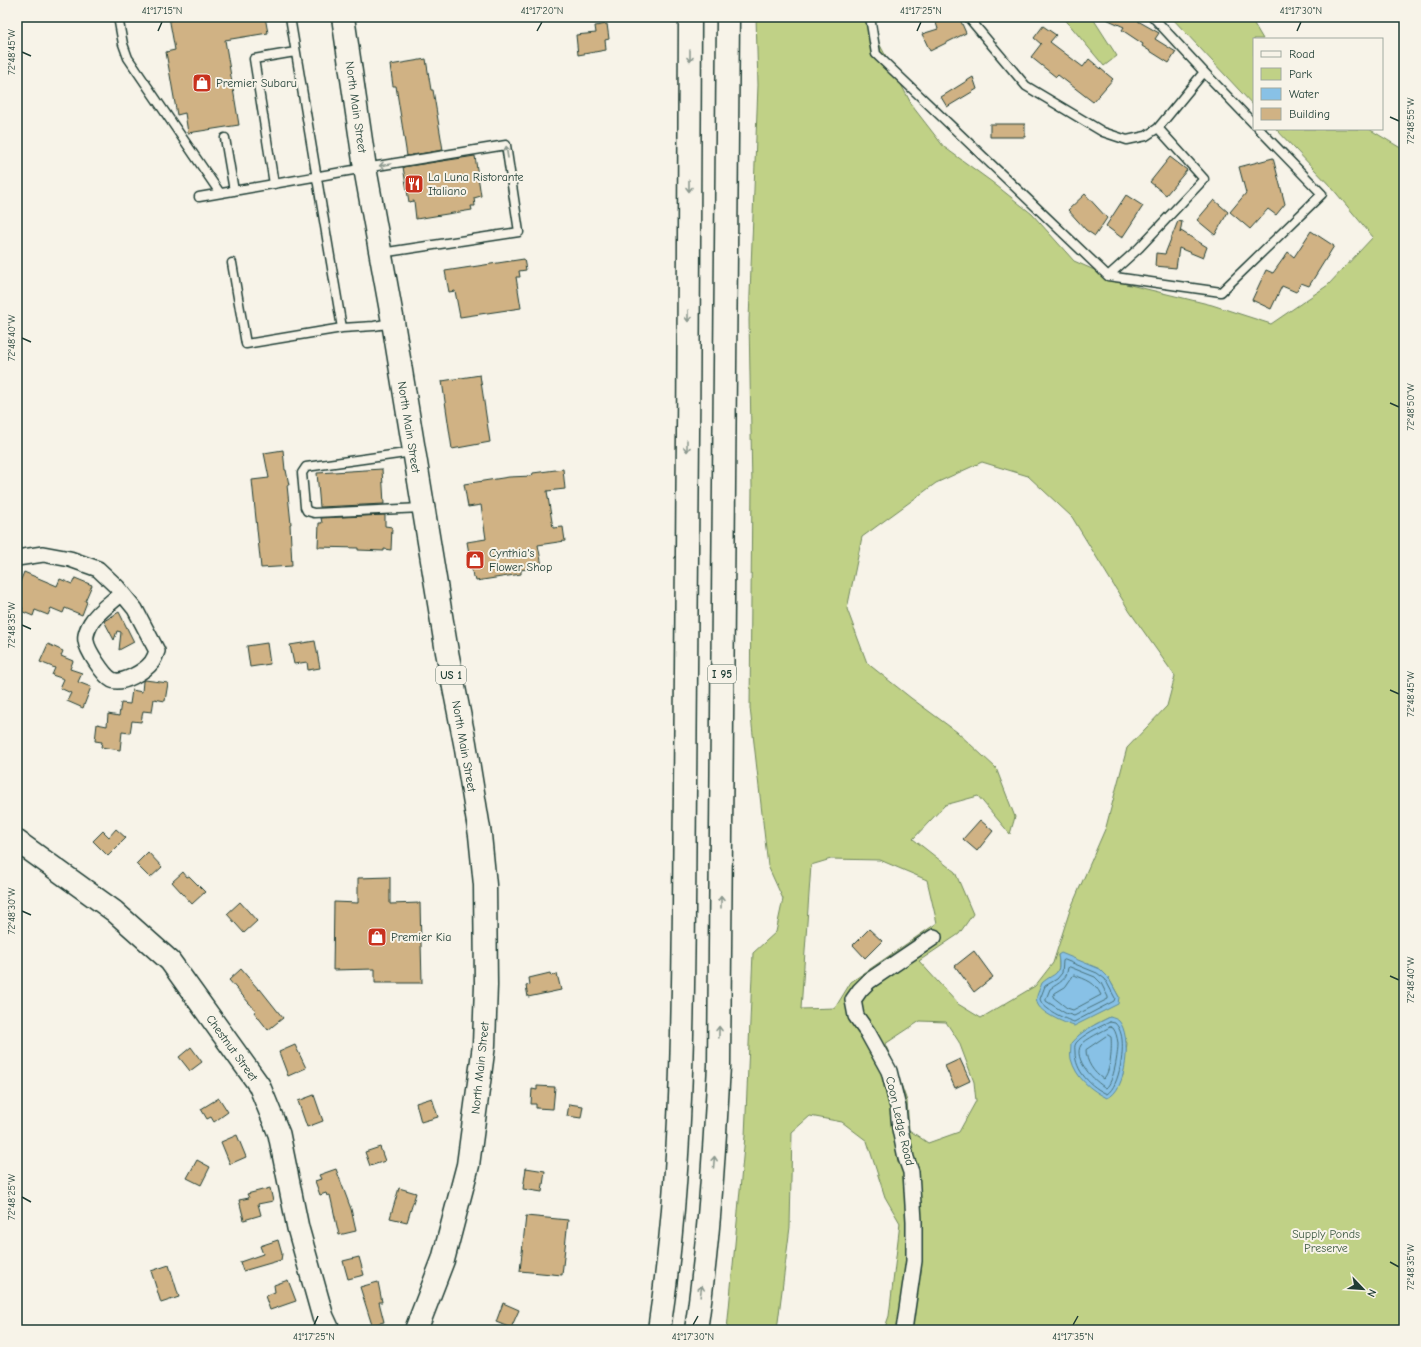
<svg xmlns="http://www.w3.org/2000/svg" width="1421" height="1347" viewBox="0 0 1421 1347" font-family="'Comic Neue',sans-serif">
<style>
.green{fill:#c0d186;stroke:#70875d;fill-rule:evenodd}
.water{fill:#88c1e6;stroke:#5e8c9f}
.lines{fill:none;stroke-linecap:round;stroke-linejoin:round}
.shore{stroke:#49727b;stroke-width:1}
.building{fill:#d0b284;stroke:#1f3d34}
.lane-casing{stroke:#1f3d34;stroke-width:11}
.street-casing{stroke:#1f3d34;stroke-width:18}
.secondary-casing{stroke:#1f3d34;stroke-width:24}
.primary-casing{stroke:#1f3d34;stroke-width:25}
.highway-casing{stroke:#1f3d34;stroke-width:25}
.lane{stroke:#f7f3e8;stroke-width:8}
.street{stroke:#f7f3e8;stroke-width:15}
.secondary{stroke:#f7f3e8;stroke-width:21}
.primary{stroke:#f7f3e8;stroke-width:22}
.highway{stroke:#f7f3e8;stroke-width:22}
.oneway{stroke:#8b988e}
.ticks{fill:none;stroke:#1f3d34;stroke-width:1.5}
.labels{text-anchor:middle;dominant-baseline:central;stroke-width:4;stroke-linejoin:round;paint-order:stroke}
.shield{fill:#f7f3e8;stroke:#60746a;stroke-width:1}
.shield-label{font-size:11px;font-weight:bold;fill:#1f3d34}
.poi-label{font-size:12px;fill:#1f3d34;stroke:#f7f3e8;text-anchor:start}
.street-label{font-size:12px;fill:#1f3d34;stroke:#f7f3e8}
.park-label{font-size:12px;fill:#3f5b44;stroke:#f7f3e8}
.neatline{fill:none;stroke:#1f3d34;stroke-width:1.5}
.ticks-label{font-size:10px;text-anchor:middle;fill:#1f3d34}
</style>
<rect width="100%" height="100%" fill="#f7f3e8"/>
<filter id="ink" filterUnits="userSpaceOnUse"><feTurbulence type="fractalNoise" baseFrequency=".025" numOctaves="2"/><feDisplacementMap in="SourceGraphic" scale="8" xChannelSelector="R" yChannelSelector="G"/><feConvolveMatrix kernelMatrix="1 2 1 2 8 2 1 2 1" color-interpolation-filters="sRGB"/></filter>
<g filter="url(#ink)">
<path class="green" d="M 756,17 L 865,17 L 913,107 L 944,147 L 992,182 L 1032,214 L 1074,261 L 1126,284 L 1212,305 L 1271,324 L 1328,285 L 1373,237 L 1332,188 L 1276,129 L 1369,129 L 1404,150 L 1404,1330 L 884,1330 L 889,1316 L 900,1223 L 885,1197 L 867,1141 L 842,1122 L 810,1116 L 792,1132 L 790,1227 L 777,1330 L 727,1330 L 745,1136 L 753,953 L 776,932 L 783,899 L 768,866 L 750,708 L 752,487 L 749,320 L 758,85 ZM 982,462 L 1028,476 L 1072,517 L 1130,612 L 1175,676 L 1167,706 L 1127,748 L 1106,827 L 1070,910 L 1053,963 L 1035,986 L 981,1018 L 958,1004 L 919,961 L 959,934 L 973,914 L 955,872 L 913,839 L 945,805 L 978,796 L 1010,834 L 1015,817 L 996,768 L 957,732 L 911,698 L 867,663 L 847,609 L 862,537 L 936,483 ZM 831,859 L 880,860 L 927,880 L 937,923 L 851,982 L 835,1008 L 801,1009 L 811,865 ZM 1058,955 L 1099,969 L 1108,977 L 1119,997 L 1045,981 C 1057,974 1061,972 1058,955 ZM 1110,1017 L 1127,1043 L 1123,1075 L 1117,1089 L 1076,1037 L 1096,1024 ZM 920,1021 L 946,1022 L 959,1042 L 974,1082 L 976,1101 L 959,1132 L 928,1143 L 909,1130 L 907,1101 L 893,1062 L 885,1044 Z
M 1063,17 L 1092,17 L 1117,56 L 1104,66 Z
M 1171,17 L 1250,17 L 1263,39 L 1254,39 L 1254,106 Z"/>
<path class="water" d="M 1061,953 L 1100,969 L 1108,977 L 1119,997 L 1118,1004 L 1074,1026 C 1065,1023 1039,1013 1037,1002 C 1035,997 1040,989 1042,983 C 1054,972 1062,977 1058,955 Z
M 1110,1017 C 1113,1018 1117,1019 1119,1021 C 1132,1035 1127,1092 1107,1098 C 1091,1090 1076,1078 1071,1059 C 1070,1054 1071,1048 1071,1043 C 1081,1031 1096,1024 1110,1017 Z"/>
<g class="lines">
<path class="shore" d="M 1065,960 L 1097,973 L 1105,979 L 1115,998 L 1114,1001 L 1074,1022 C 1065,1019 1042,1009 1040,999 L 1045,986 L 1057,979 L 1062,973 L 1063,961 Z
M 1070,967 L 1095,977 L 1101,983 L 1108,997 L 1108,999 L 1074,1016 L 1065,1013 L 1046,1001 L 1046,999 L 1050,989 C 1060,982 1066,981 1068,968 Z
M 1074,975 C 1087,980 1095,982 1101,995 L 1099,996 L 1073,1010 L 1067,1008 L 1053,997 L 1055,993 L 1065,987 Z
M 1110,1022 L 1115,1023 C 1118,1026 1120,1030 1121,1034 C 1125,1047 1120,1086 1107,1094 C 1091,1087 1075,1071 1075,1052 C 1075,1049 1074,1046 1076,1043 C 1082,1035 1101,1026 1110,1022 Z
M 1110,1027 L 1113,1028 C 1116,1032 1117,1037 1118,1043 C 1118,1053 1114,1082 1106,1088 C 1095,1082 1072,1059 1081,1045 C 1086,1039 1103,1031 1110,1027 Z
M 1108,1035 L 1111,1037 C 1112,1046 1111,1073 1103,1079 C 1094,1073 1086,1062 1086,1050 Z"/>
</g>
<path class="building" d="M 169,17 L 265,17 L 268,33 L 225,40 L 239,125 L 188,133 L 185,113 L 177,115 L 166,52 L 175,50 Z
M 934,17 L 959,17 L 966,33 L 930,51 L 922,34 L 938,29 Z
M 1102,17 L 1141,17 L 1138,21 L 1159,33 L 1155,39 L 1176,52 L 1169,63 L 1142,46 L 1143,44 L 1122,30 L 1124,27 Z
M 607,24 L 609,39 L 605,40 L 606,50 L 578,55 L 576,35 L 596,33 L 595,26 Z
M 1043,26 L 1056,35 L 1050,42 L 1083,67 L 1089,59 L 1113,79 L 1093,102 L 1058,75 L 1056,77 L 1031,57 L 1041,44 L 1034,38 Z
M 426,59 L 431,90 L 433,90 L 443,150 L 407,156 L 396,86 L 393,86 L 390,65 Z
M 973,77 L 977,89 L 947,107 L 941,97 Z
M 990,124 L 1025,124 L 1025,137 L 990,137 Z
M 475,156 L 481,196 L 474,198 L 475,206 L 471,206 L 472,210 L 416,219 L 414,201 L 409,202 L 403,167 Z
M 1170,157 L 1187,170 L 1166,195 L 1150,182 Z
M 1273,158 L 1285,204 L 1276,215 L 1268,209 L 1250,229 L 1230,212 L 1246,193 L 1239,167 Z
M 1085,194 L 1107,218 L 1095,236 L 1086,230 L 1068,210 Z
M 1126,195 L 1143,206 L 1122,238 L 1106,226 Z
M 1214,200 L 1228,212 L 1215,235 L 1197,220 Z
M 1178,221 L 1182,222 L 1180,233 L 1181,231 L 1207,247 L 1203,258 L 1179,248 L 1176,268 L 1155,266 L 1156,253 L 1165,254 Z
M 1311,231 L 1334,246 L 1309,286 L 1301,283 L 1296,292 L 1282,286 L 1271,309 L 1252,300 L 1266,270 L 1273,273 L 1288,252 L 1294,257 Z
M 524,259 L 526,270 L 519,271 L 520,277 L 516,277 L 521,308 L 460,317 L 455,291 L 449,292 L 445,271 Z
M 480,375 L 490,442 L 452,449 L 442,381 Z
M 283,450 L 285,470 L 286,470 L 289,485 L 287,485 L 291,524 L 290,524 L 292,566 L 261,568 L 252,480 L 269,478 L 264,453 Z
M 382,469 L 384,504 L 320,507 L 317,473 Z
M 563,469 L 565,489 L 547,491 L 553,528 L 563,527 L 565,541 L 538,545 L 542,566 L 521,570 L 521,574 L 476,581 L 475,577 L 473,577 L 467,542 L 486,539 L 481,505 L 468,507 L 464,484 L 509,477 L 532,476 L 533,473 Z
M 385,515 L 385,526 L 392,527 L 391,550 L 384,549 L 384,551 L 358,550 L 358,548 L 318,547 L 319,523 L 322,523 L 321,518 Z
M 24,572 L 57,586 L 60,579 L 72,584 L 75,578 L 92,585 L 85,601 L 87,602 L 82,615 L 65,608 L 63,613 L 51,608 L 48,615 L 35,610 L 33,616 L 21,611 L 23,608 L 17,605 L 17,589 Z
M 119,612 L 134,642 L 119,650 L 121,632 L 117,631 L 114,640 L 104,621 Z
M 315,641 L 320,668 L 308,670 L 307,662 L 294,664 L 290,645 Z
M 267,643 L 270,664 L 250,667 L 247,646 Z
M 48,644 L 63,651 L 61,656 L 73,661 L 70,669 L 82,673 L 78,682 L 91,687 L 83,708 L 67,701 L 71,693 L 60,688 L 64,679 L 52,675 L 55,668 L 40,662 Z
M 145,680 L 168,683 L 165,701 L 154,699 L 152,712 L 143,711 L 141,722 L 132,721 L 130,733 L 122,732 L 120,750 L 101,747 L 102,742 L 95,741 L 97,724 L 107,726 L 108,714 L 119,716 L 121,703 L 130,704 L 132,690 L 142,692 L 143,681 Z
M 980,820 L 993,831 L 977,851 L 963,839 Z
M 116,829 L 126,838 L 108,856 L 93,841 L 103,831 L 109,837 Z
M 148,852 L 162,867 L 150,878 L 136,864 Z
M 183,872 L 187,877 L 189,876 L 205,892 L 192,904 L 172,882 Z
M 390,877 L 390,904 L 420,903 L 422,983 L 375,983 L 375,969 L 333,970 L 334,902 L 358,903 L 358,878 Z
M 240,902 L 257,921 L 244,933 L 227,914 Z
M 869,929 L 882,941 L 865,958 L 853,945 Z
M 974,951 L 993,977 L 974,992 L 955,966 Z
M 241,969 L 259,990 L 260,989 L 283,1018 L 268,1030 L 254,1012 L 256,1011 L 229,980 Z
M 550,973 L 551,976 L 557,974 L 561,990 L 528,997 L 526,986 L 530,985 L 529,978 Z
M 295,1045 L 306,1068 L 288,1076 L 279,1052 Z
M 191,1047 L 202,1062 L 190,1071 L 179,1057 Z
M 960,1059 L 970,1081 L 955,1088 L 945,1066 Z
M 537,1086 L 555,1087 L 553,1109 L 536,1108 L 536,1104 L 531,1104 L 532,1089 L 537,1090 Z
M 314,1095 L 323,1121 L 307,1127 L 298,1101 Z
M 219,1098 L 228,1112 L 214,1122 L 211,1117 L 207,1119 L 201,1109 Z
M 432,1098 L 438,1117 L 421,1122 L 416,1103 Z
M 569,1104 L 583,1106 L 581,1118 L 567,1116 Z
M 237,1135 L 246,1157 L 230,1164 L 221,1142 Z
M 380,1147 L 385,1161 L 370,1166 L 365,1152 Z
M 197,1160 L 210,1167 L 201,1185 L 187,1178 Z
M 526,1168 L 545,1171 L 542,1192 L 523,1189 Z
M 336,1169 L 351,1209 L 356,1231 L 339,1235 L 330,1195 L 327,1196 L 326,1193 L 320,1195 L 315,1181 L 321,1179 L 319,1175 Z
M 270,1188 L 273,1201 L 258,1204 L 261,1215 L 244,1220 L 239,1200 L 249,1198 L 247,1194 Z
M 399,1188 L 416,1193 L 407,1222 L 390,1218 Z
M 526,1216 L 568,1220 L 562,1275 L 520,1271 Z
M 278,1240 L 282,1254 L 281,1260 L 243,1271 L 240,1262 L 263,1254 L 260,1246 Z
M 359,1257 L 364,1275 L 348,1279 L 343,1261 Z
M 169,1265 L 179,1297 L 161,1303 L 151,1271 Z
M 288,1280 L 296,1301 L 270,1310 L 265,1296 L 275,1292 L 274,1285 Z
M 378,1282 L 382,1302 L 379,1302 L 384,1322 L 372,1325 L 360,1287 Z
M 503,1303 L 519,1310 L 511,1328 L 496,1322 Z"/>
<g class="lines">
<g class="lane-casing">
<path id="lane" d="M 118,17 L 123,44 L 128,58 L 220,193
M 290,17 L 342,328
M 870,17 L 876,54 L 1108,276 L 1221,292 L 1322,194 L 1259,129
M 968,17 L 1026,86 L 1103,132 L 1127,140 L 1146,136 L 1158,128 L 1204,72
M 1153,17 L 1204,72 L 1254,124
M 225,138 L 234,191
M 274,184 L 254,59 L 295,52
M 199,197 L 365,168 L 506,145 L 519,232 L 381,253
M 232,263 L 246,344 L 342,328 L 374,326 L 392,323
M 1108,276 L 1139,248 L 1204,179 L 1158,128
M 413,452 L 306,467 L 302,473 L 305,507 L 307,511 L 314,513 L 422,508"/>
</g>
<g class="street-casing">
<path id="street" d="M 17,558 L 43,554 L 70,559 L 98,569 L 117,587 L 135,609 L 157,651 C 156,654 154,659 152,662 C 145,671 122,685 112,680 C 104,676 87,650 86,641 C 85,636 88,628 91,623 C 98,611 112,602 122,593
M 904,1330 L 914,1261 L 914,1221 L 911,1172 L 906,1158 L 900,1129 L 898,1107 L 889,1071 L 868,1033 L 856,1016 L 853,1000 L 860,990 L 869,981 L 934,937"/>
</g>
<g class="secondary-casing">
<path id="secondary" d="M 17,841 L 114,911 L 170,961 L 259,1085 L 279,1134 L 298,1228 L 323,1317 L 329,1330"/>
</g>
<g class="primary-casing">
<path id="primary" d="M 343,17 L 365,168 L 393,322 L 447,652 L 465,743 L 480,835 L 485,885 L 486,985 L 484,1045 L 468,1165 L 443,1260 L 416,1330"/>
</g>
<g class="highway-casing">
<path id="highway" d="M 659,1330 C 686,1152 683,969 685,790 C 688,532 689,275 690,17
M 696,1330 C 709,1242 714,1154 719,1066 L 728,17"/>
</g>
<use href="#lane" class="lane"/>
<use href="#street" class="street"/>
<use href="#secondary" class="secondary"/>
<use href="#primary" class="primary"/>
<use href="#highway" class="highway"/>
</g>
<defs><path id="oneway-shaft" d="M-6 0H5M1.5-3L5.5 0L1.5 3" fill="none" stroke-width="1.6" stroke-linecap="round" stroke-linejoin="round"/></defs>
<g class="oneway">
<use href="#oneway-shaft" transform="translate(690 56) rotate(90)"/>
<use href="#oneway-shaft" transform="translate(507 152) rotate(-99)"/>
<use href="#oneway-shaft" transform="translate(385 165) rotate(171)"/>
<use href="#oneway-shaft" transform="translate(689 186) rotate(90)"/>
<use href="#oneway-shaft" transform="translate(688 316) rotate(90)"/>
<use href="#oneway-shaft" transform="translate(687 446) rotate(90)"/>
<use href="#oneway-shaft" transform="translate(721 902) rotate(-90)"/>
<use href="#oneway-shaft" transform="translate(719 1032) rotate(-89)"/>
<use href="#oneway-shaft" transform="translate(714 1162) rotate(-85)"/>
<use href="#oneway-shaft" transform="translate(701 1291) rotate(-82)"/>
</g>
</g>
<path class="ticks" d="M 158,31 L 162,22M 537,31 L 542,22M 917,31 L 921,22M 1297,31 L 1301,22M 22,52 L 31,56M 1390,117 L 1399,121M 22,338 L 31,342M 1390,403 L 1399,407M 22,625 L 31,629M 1390,690 L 1399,694M 22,911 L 31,915M 1390,976 L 1399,980M 22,1197 L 31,1202M 1390,1262 L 1399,1267M 314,1325 L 318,1316M 693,1325 L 698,1316M 1073,1325 L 1078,1316"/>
<defs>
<g id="shop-square" transform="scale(1)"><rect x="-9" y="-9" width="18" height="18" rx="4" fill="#c8321e" stroke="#f7f3e8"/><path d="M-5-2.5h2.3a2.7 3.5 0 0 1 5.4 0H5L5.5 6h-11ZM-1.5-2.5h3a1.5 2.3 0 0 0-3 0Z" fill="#fff"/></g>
<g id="restaurant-square" transform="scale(1)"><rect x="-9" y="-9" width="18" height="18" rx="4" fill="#c8321e" stroke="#f7f3e8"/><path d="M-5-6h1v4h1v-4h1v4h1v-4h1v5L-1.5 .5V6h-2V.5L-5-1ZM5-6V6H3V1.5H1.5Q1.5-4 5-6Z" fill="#fff"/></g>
</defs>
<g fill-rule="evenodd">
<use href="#shop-square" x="202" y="83"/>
<use href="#restaurant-square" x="414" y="184"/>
<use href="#shop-square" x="475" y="560"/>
<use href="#shop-square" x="377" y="937"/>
</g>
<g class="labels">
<g class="shield">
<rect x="708" y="665" width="28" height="18" rx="3"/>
<rect x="436" y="666" width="30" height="18" rx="3"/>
</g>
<g class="shield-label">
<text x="722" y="674">I 95</text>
<text x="451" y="675">US 1</text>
</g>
<g class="poi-label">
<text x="216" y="83">Premier Subaru</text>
<text x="428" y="177">La Luna Ristorante<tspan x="428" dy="14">Italiano</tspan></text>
<text x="489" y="553">Cynthia's<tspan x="489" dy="14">Flower Shop</tspan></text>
<text x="391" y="937">Premier Kia</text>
</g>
<g class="street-label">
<text transform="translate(356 107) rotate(82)">North Main Street</text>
<text transform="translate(409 427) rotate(81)">North Main Street</text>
<text transform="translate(464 746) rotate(80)">North Main Street</text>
<text transform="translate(232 1048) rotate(54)">Chestnut Street</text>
<text transform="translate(480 1068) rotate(-84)">North Main Street</text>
<text transform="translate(900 1121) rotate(77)">Coon Ledge Road</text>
</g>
<g class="park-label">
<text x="1326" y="1234">Supply Ponds<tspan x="1326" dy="14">Preserve</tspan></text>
</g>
</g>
<rect width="1421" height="1347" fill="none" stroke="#f7f3e8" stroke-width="44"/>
<rect x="1253" y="38" width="130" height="92" fill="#f7f3e8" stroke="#a1aaa0"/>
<rect x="1261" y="51" width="20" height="6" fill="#f7f3e8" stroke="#a1aaa0"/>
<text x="1289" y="58" font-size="12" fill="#1f3d34">Road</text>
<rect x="1261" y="68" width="20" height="12" fill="#c0d186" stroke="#a1aaa0"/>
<text x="1289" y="78" font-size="12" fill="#1f3d34">Park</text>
<rect x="1261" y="88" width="20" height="12" fill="#88c1e6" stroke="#a1aaa0"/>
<text x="1289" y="98" font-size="12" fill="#1f3d34">Water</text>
<rect x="1261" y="108" width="20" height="12" fill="#d0b284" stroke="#a1aaa0"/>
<text x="1289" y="118" font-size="12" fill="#1f3d34">Building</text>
<g transform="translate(1363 1289) rotate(115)" stroke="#f7f3e8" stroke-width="3" paint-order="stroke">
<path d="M0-3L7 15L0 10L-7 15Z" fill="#1f3d34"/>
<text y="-6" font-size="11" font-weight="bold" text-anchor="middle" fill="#1f3d34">N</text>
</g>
<rect x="22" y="22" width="1377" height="1303" class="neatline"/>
<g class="ticks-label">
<text x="162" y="14">41°17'15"N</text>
<text x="542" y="14">41°17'20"N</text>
<text x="921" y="14">41°17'25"N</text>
<text x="1301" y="14">41°17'30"N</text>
<text transform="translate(11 52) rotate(-90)" y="4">72°48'45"W</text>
<text transform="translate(1410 121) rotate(-90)" y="4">72°48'55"W</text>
<text transform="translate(11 338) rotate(-90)" y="4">72°48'40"W</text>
<text transform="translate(1410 407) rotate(-90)" y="4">72°48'50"W</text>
<text transform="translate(11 625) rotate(-90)" y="4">72°48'35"W</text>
<text transform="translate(1410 694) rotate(-90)" y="4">72°48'45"W</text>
<text transform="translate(11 911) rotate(-90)" y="4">72°48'30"W</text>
<text transform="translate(1410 980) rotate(-90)" y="4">72°48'40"W</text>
<text transform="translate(11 1197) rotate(-90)" y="4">72°48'25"W</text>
<text transform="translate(1410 1267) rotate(-90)" y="4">72°48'35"W</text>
<text x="314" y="1340">41°17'25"N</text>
<text x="693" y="1340">41°17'30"N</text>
<text x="1073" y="1340">41°17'35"N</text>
</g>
</svg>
